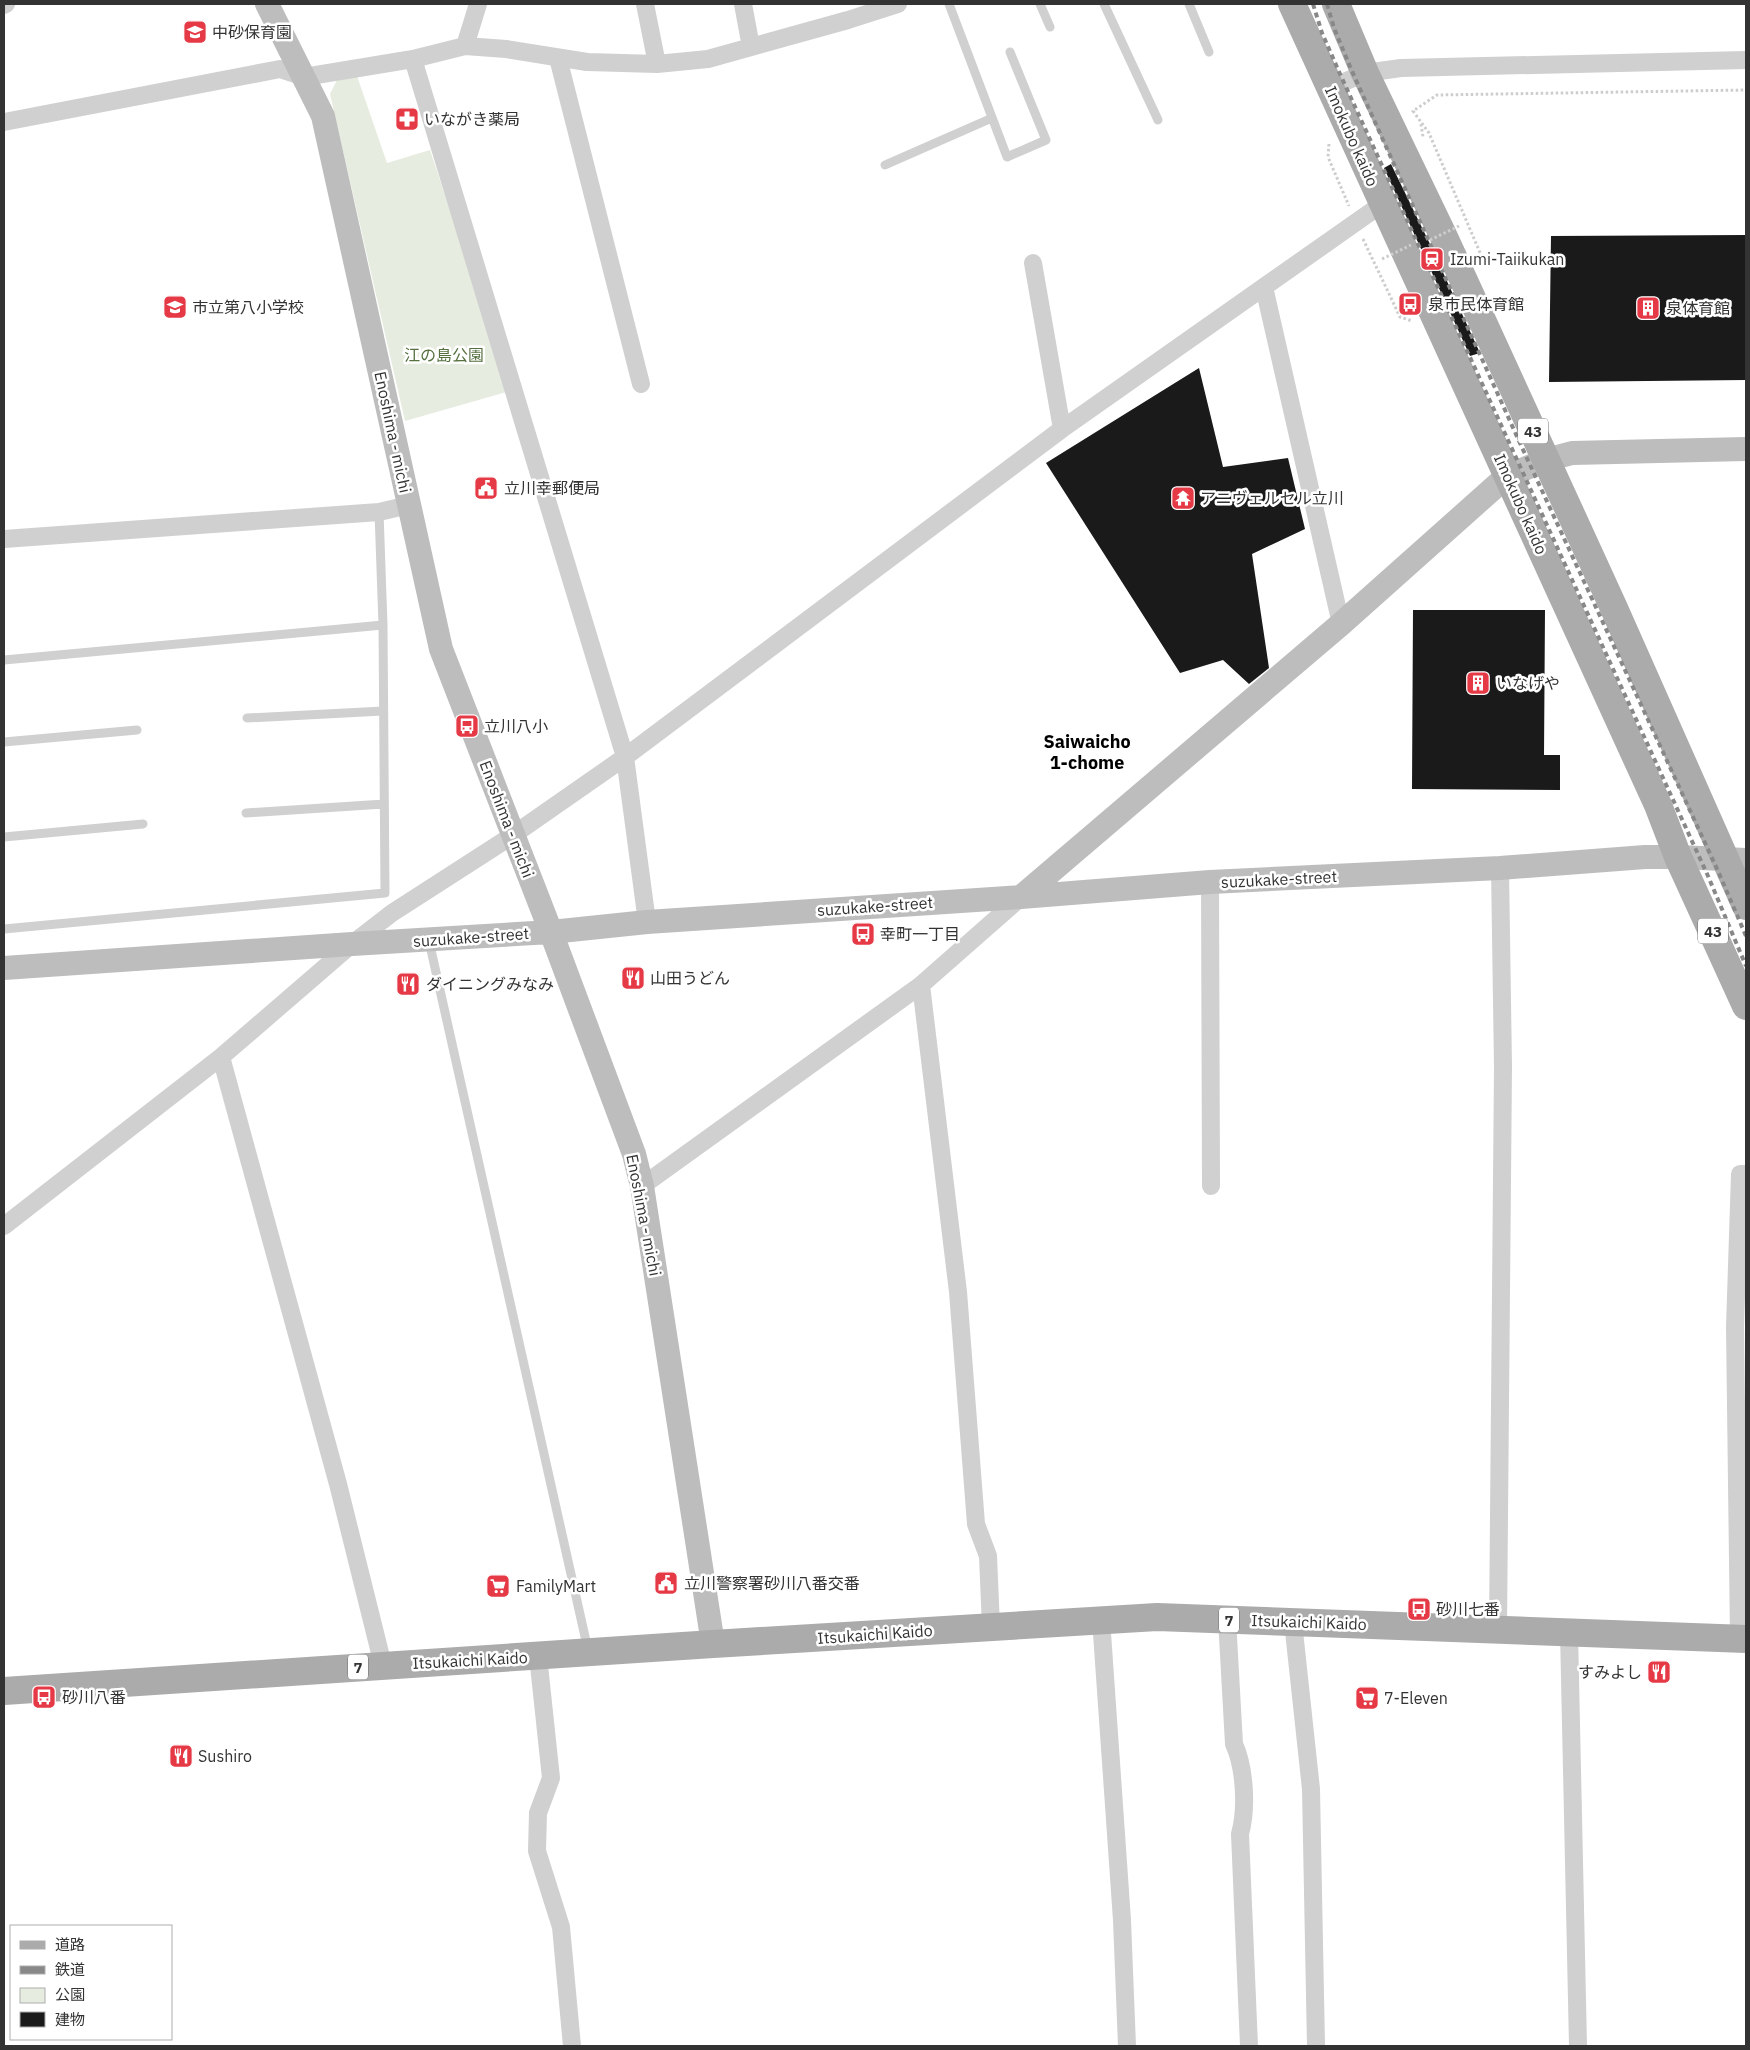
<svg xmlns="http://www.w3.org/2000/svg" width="1750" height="2050" viewBox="0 0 1750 2050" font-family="'IBM Plex Sans','Noto Sans JP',sans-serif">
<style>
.green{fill:#e6ecdf}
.building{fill:#1a1a1a}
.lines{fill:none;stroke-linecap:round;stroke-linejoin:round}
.path{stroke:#cdcdcd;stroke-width:3;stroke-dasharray:2.5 2.5;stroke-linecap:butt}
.lane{stroke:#d0d0d0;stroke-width:9}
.street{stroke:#d0d0d0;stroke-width:18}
.secondary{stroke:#bdbdbd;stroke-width:24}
.primary{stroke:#ababab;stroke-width:28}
.rail{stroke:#888;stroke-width:4;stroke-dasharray:5 4;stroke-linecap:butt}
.path-bridge{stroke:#cdcdcd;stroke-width:3;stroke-dasharray:2.5 2.5;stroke-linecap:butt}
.labels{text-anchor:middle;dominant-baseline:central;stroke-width:5;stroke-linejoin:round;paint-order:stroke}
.shield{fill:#fff;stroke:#707070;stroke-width:1}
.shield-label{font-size:15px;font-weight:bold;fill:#333}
.poi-label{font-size:16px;fill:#333;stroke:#fff;text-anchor:start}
.street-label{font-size:16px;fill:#333;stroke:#fff}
.park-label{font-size:16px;fill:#56703f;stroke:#fff}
.neighbourhood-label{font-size:18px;font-weight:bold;fill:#000;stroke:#fff}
</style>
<rect width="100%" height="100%" fill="#fff"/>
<path class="green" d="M 357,76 L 387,163 L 430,150 L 510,391 L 405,421 L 330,94 L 337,80 Z"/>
<path class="building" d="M 1391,164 L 1429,242 L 1480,353 L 1470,356 L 1384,168 Z
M 1746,235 L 1746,380 L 1549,382 L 1551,236 Z
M 1199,368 L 1223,467 L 1288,458 L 1305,529 L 1252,554 L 1269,668 L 1249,684 L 1223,660 L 1180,673 L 1046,463 Z
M 1413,610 L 1545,610 L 1544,755 L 1560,755 L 1560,790 L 1412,789 Z"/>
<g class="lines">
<path class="path" d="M 1421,124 L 1423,137
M 1329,144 L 1328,157 L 1349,206
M 1363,239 L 1400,317 L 1412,321
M 1484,262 L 1429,133 L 1413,111 L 1437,95 L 1746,90"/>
<path class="lane" d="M 949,4 L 1007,157 L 1046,140 L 1010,52
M 1040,4 L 1050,27
M 1104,4 L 1158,120
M 1189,4 L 1209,52
M 885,165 L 992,118
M 4,660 L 383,625
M 247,718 L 383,711
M 4,742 L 137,730
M 246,813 L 384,804
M 4,837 L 143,824
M 4,929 L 385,893 L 383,625 L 379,512
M 429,941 L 588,1650"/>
<path class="street" d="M 645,4 L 657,64
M 743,4 L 751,47
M 4,5 L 6,4
M 465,46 L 478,4
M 558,58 L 641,384
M 413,59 L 625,757 L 647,922
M 1330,88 L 1365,73 L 1401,68 L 1746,60
M 4,122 L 280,69 L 304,77 L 413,59 L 465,46 L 506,49 L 587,62 L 657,64 L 708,59 L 848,20 L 898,4
M 1033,263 L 1062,429
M 1264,287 L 1341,624
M 4,539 L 379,512 L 409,505
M 1210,882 L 1211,1186
M 921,985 L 1021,897
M 642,1186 L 921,985 L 958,1292 L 976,1524 L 988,1556 L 991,1627
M 4,1226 L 221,1057
M 1101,1619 L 1122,1920 L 1127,2046
M 1227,1619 L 1234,1744 C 1245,1768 1247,1809 1240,1834 L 1249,2046
M 1293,1622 L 1311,1789 L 1316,2046
M 1498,1629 L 1503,1067 L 1500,868
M 1569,1632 L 1578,2046
M 1739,1638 L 1735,1327 L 1740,1174 L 1746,1174
M 538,1656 L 551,1778 L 538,1813 L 537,1851 L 561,1927 L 572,2046
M 383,1665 L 338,1484 L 221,1057 L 352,944 L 392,913 L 513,835 L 625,757 L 1062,429 L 1382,204"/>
<path class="secondary" d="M 267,4 L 323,116 L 441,649 L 551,932 L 634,1154 L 642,1186 L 713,1644
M 1021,897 L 1341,624 L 1507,476 L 1546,460 L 1572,453 L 1746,449
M 4,968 L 352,944 L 551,932 L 647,922 L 1021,897 L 1210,882 L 1500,868 L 1645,857 L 1678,857 L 1746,860"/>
<path class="primary" d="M 1292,4 L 1658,805 L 1678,857 L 1746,1006
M 1336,4 L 1365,73 L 1443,235 L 1613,606 L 1746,906
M 4,1691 L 713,1644 L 1157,1617 L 1746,1639"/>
<path class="rail" d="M 1313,4 L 1322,33 L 1340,74 L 1708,876 L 1746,966
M 1327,4 L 1334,28 L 1351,69 L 1519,441 L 1718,871 L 1746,936"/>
<path class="path-bridge" d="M 1430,240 L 1459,226
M 1382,259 L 1411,245"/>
</g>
<defs>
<g id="school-square" transform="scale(1.25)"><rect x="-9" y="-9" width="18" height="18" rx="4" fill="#e63946" stroke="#fff"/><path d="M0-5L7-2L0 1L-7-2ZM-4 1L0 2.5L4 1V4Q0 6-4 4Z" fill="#fff"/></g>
<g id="pharmacy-square" transform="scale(1.25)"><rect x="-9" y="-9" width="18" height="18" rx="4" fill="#e63946" stroke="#fff"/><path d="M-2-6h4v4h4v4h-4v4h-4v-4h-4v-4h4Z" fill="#fff"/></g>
<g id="station-square" transform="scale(1.25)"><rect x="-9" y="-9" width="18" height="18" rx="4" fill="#e63946" stroke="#fff"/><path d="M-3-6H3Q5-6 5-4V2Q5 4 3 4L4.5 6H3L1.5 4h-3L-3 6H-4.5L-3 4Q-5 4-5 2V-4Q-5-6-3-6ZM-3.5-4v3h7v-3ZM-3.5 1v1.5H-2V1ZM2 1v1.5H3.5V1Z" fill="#fff"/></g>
<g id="bus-square" transform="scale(1.25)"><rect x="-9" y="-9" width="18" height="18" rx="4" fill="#e63946" stroke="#fff"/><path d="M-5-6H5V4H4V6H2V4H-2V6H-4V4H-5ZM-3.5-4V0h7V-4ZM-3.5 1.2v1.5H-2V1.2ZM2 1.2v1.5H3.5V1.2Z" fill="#fff"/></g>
<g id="building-square" transform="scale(1.25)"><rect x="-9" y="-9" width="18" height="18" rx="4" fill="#e63946" stroke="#fff"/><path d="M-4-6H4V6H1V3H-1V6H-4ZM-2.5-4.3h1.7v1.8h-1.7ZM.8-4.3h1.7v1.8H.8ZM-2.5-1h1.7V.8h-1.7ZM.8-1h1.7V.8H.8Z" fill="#fff"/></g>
<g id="civic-square" transform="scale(1.25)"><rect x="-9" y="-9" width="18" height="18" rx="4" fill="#e63946" stroke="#fff"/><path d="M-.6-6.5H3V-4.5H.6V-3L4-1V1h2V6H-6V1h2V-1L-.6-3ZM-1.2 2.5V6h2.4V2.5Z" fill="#fff"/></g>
<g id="temple-square" transform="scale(1.25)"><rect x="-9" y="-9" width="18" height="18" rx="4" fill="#e63946" stroke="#fff"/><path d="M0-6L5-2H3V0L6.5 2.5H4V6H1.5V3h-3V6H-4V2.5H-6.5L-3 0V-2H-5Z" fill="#fff"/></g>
<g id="restaurant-square" transform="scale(1.25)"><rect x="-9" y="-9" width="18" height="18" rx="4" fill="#e63946" stroke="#fff"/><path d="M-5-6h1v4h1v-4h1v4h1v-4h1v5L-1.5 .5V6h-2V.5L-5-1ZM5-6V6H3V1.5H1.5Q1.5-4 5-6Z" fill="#fff"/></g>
<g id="supermarket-square" transform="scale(1.25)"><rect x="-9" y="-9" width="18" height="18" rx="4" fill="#e63946" stroke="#fff"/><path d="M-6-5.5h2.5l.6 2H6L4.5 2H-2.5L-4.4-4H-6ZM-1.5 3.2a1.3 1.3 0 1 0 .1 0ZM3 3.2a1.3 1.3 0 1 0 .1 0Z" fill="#fff"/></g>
</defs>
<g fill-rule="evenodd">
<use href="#school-square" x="195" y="32"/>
<use href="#pharmacy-square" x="407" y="119"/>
<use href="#station-square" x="1432" y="259"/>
<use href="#bus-square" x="1410" y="304"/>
<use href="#school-square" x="175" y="307"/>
<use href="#building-square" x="1648" y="308"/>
<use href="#civic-square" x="486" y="488"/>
<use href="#temple-square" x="1183" y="498"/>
<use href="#building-square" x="1478" y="683"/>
<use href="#bus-square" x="467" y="726"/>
<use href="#bus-square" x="863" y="934"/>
<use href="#restaurant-square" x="633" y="978"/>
<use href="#restaurant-square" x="408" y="984"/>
<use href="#civic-square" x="666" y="1583"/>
<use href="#supermarket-square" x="498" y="1586"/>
<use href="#bus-square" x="1419" y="1609"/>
<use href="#restaurant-square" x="1659" y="1672"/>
<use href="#bus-square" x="44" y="1697"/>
<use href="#supermarket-square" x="1367" y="1698"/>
<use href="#restaurant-square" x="181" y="1756"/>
</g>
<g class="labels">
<g class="shield">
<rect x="1518" y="418.5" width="30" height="25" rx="4"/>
<rect x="1698" y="918.5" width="30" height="25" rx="4"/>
<rect x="1219" y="1607.5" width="20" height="25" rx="4"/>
<rect x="348" y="1654.5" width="20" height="25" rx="4"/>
</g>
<g class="shield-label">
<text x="1533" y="431">43</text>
<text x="1713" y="931">43</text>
<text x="1229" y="1620">7</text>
<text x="358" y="1667">7</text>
</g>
<g class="poi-label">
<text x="212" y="32">中砂保育園</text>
<text x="424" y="119">いながき薬局</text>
<text x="1450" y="259">Izumi-Taiikukan</text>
<text x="1428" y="304">泉市民体育館</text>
<text x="192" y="307">市立第八小学校</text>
<text x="1666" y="308">泉体育館</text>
<text x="504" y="488">立川幸郵便局</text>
<text x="1200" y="498">アニヴェルセル立川</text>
<text x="1496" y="683">いなげや</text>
<text x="484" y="726">立川八小</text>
<text x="880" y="934">幸町一丁目</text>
<text x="650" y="978">山田うどん</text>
<text x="426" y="984">ダイニングみなみ</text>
<text x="684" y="1583">立川警察署砂川八番交番</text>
<text x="516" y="1586">FamilyMart</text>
<text x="1436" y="1609">砂川七番</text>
<text x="1642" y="1672" text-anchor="end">すみよし</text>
<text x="62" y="1697">砂川八番</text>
<text x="1384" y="1698">7-Eleven</text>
<text x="198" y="1756">Sushiro</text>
</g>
<g class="street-label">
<text transform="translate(1352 136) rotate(66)">Imokubo kaido</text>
<text transform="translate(393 432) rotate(78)">Enoshima - michi</text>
<text transform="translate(1521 504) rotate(66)">Imokubo kaido</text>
<text transform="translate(507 819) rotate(69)">Enoshima - michi</text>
<text transform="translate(1279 879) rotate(-3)">suzukake-street</text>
<text transform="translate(875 906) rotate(-4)">suzukake-street</text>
<text transform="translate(471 937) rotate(-4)">suzukake-street</text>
<text transform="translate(644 1215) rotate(79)">Enoshima - michi</text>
<text transform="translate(1309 1622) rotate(2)">Itsukaichi Kaido</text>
<text transform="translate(875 1634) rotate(-4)">Itsukaichi Kaido</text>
<text transform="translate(470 1660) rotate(-3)">Itsukaichi Kaido</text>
</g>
<g class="park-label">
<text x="444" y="355">江の島公園</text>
</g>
<g class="neighbourhood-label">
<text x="1087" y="741">Saiwaicho<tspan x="1087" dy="21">1-chome</tspan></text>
</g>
</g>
<rect width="1750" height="2050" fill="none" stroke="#333333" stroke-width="10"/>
<rect x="10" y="1925" width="162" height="115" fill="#ffffff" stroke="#adadad"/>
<rect x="20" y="1941" width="25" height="8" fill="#ababab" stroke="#adadad"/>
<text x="55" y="1950" font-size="15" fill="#333333">道路</text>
<rect x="20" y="1966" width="25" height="8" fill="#888888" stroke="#adadad"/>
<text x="55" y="1975" font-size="15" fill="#333333">鉄道</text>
<rect x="20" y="1988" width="25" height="15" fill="#e6ecdf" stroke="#adadad"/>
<text x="55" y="2000" font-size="15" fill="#333333">公園</text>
<rect x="20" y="2012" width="25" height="15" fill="#1a1a1a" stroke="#adadad"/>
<text x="55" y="2025" font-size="15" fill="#333333">建物</text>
</svg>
